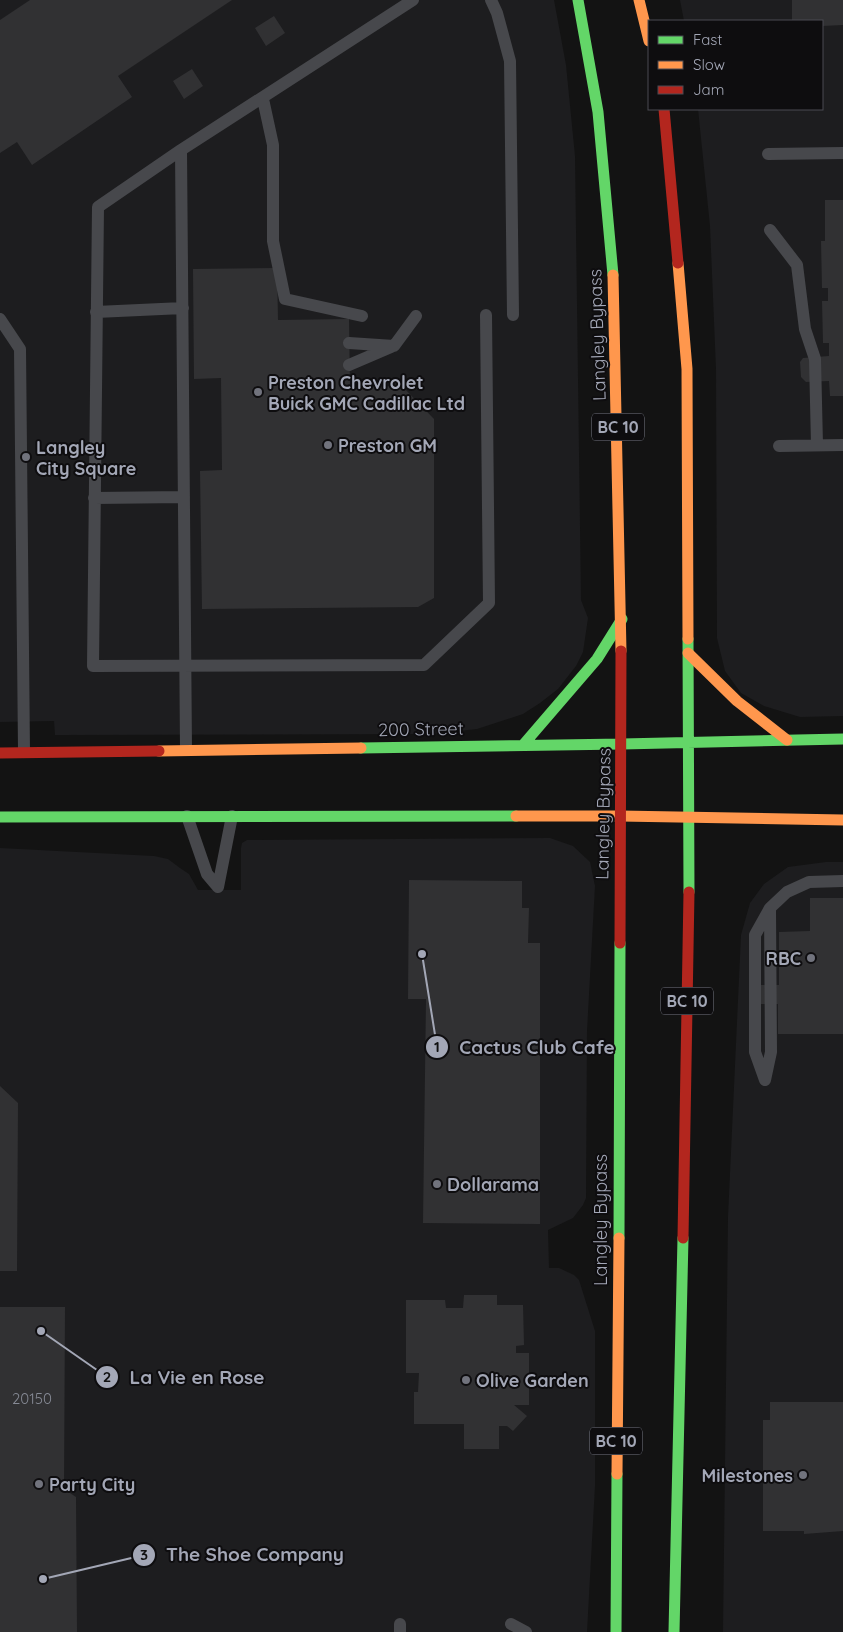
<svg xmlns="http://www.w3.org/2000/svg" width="843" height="1632" viewBox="0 0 843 1632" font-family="Quicksand,sans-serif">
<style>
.built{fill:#1d1d1f}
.building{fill:#313133}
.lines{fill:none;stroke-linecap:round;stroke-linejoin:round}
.lane{stroke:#47484c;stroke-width:12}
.fast{stroke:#63d668;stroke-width:11}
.slow{stroke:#ff974d;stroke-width:11}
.jam{stroke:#b3261e;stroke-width:11}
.poi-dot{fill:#71737d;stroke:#0e0d0f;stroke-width:2}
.labels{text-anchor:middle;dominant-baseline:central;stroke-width:4;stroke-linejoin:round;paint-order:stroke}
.number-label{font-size:15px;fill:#868a95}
.shield{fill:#0e0d0f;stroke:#767984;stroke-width:1}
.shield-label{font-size:16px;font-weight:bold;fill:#a3a7b6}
.street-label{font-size:18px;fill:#a3a7b6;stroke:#0e0d0f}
.poi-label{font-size:18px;font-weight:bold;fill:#a3a7b6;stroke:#0e0d0f;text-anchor:start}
.leader{fill:none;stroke:#a3a7b6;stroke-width:2}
.callout-dot{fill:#a3a7b6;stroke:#0e0d0f;stroke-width:2}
.mark-label{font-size:15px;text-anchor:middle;font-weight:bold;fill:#111}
.callout-label{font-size:19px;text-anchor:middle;font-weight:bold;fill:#a3a7b6;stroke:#0e0d0f;stroke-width:4;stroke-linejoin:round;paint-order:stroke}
</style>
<rect width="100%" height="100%" fill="#131313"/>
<path class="built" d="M 0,0 L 554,0 L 566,65 L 575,156 L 581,600 L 588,618 L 583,652 L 576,666 L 558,689 L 540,703 L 523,714 L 477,729 L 433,734 L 55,735 L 54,721 L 0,722 Z
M 680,0 L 843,0 L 843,716 L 800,717 L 764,706 L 741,693 L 725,671 L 717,638 L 716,369 L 710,226 L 698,109 L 822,109 L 822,21 L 684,21 Z
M 550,838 L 573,846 L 590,862 L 595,886 L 587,1031 L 586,1198 L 583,1205 L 573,1218 L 548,1230 L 549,1268 L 559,1268 L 574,1275 L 579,1280 L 595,1331 L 595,1486 L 587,1632 L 0,1632 L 0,848 L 154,856 L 168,859 L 180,868 L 189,874 L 198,890 L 241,890 L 241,848 L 242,843 L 247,840 Z
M 826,862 L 843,862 L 843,1632 L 723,1632 L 728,1217 L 741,935 L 750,903 L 764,884 L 788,867 Z"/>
<path class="building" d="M 30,0 L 232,0 L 118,76 L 132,97 L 32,165 L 17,142 L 0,153 L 0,20 Z
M 792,0 L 843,0 L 843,25 L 822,26 L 822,21 L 792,21 Z
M 274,16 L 285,33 L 266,46 L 255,28 Z
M 192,69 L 203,86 L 184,99 L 173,81 Z
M 825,200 L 843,200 L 843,396 L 830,396 L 829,381 L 806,382 L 801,377 L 800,362 L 803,358 L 829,356 L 829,343 L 823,343 L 822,301 L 828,301 L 828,288 L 822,288 L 821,241 L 825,241 Z
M 277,268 L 278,320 L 349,319 L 350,387 L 402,386 L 434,419 L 434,598 L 418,607 L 202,609 L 200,471 L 222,470 L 221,378 L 194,379 L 193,269 Z
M 409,880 L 522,881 L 522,908 L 529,908 L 528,943 L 540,943 L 540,1224 L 423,1223 L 426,999 L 408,999 Z
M 810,898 L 843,898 L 843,1034 L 778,1034 L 778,1004 L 757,1004 L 757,985 L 779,985 L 779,932 L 810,931 Z
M 0,1086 L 18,1103 L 17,1271 L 0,1271 Z
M 464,1295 L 497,1295 L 497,1305 L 523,1305 L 524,1345 L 516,1346 L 516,1353 L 529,1353 L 529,1405 L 514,1405 L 527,1416 L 513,1431 L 507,1426 L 499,1426 L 499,1449 L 464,1449 L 464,1424 L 414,1424 L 414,1392 L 418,1392 L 419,1373 L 406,1373 L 406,1300 L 445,1300 L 446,1308 L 463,1308 Z
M 0,1307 L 65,1307 L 64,1489 L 76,1497 L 77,1632 L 0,1632 Z
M 770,1402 L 843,1402 L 843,1531 L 804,1534 L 804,1531 L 763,1531 L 763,1420 L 770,1420 Z"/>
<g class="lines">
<path class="lane" d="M 413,0 L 181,150 L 98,207 L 93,666 L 424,665 L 489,603 L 486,315
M 491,0 L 497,13 L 510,61 L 513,315
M 263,99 L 273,145 L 273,241 L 285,299 L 362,316
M 181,150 L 186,749
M 768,154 L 843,153
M 770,230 L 797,265 L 805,329 L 815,359 L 817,445
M 96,312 L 183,308
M 0,319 L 20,349 L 24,751
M 349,343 L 394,346 L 416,316
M 349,365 L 391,347
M 779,446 L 843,445
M 94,498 L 184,497
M 187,816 L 207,874 L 218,887
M 218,887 L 232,816
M 765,1080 L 755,1052 L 755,935 L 770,908 L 787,892 L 809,882 L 843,881
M 765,1080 L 771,1052 L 770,910
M 511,1624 L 526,1632
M 400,1632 L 400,1624"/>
<path class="fast" d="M 578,0 L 598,112 L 613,275
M 688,639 L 689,892
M 622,744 L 843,739
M 523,745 L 597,659 L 622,619
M 361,748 L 622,744
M 0,817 L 516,816
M 619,1238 L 620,943
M 616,1632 L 617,1474
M 674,1632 L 683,1238"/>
<path class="slow" d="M 639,0 L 649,41
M 678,263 L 687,369 L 688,639
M 613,275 L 621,651
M 688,653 L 737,701 L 787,740
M 159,751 L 361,748
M 516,816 L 620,816
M 620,816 L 843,820
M 617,1474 L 619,1238"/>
<path class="jam" d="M 664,109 L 678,263
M 0,753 L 159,751
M 620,943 L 621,651
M 683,1238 L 689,892"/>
</g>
<g class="poi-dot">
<circle cx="258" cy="392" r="5"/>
<circle cx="328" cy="445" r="5"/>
<circle cx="26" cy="457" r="5"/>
<circle cx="811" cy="958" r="5"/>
<circle cx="437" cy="1184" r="5"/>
<circle cx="466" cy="1380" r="5"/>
<circle cx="803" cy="1475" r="5"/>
<circle cx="39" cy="1484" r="5"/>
</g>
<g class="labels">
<g class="number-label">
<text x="32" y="1398">20150</text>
</g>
<g class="shield">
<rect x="592" y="413.5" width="52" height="27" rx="4"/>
<rect x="661" y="987.5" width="52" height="27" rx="4"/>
<rect x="590" y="1427.5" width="52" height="27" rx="4"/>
</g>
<g class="shield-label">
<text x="618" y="427">BC 10</text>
<text x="687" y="1001">BC 10</text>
<text x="616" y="1441">BC 10</text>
</g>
<g class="street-label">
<text transform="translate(597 335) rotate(-92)">Langley Bypass</text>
<text transform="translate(421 729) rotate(-1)">200 Street</text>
<text transform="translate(603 814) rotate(-89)">Langley Bypass</text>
<text transform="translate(600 1220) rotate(-90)">Langley Bypass</text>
</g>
<g class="poi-label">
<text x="268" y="382">Preston Chevrolet<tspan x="268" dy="21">Buick GMC Cadillac Ltd</tspan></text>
<text x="338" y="445">Preston GM</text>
<text x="36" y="447">Langley<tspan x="36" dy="21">City Square</tspan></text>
<text x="801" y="958" text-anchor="end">RBC</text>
<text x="447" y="1184">Dollarama</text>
<text x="476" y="1380">Olive Garden</text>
<text x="793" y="1475" text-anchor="end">Milestones</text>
<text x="49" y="1484">Party City</text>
</g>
</g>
<path class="leader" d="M422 954L437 1047M41 1331L107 1377M43 1579L144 1555"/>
<g class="callout-dot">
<circle cx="422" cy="954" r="5"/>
<circle cx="41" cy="1331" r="5"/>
<circle cx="43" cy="1579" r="5"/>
<circle cx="437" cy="1047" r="12"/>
<circle cx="107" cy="1377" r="12"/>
<circle cx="144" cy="1555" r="12"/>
</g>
<g class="mark-label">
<text x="437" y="1052">1</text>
<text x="107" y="1382">2</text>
<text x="144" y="1560">3</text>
</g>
<g class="callout-label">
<text x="537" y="1054">Cactus Club Cafe</text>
<text x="197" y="1384">La Vie en Rose</text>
<text x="255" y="1561">The Shoe Company</text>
</g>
<rect x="648" y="20" width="175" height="90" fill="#0e0d0f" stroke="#4a4b52"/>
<rect x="658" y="36" width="25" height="8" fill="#63d668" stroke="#4a4b52"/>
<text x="693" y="45" font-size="15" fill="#a3a7b6">Fast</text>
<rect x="658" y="61" width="25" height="8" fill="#ff974d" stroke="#4a4b52"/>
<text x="693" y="70" font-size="15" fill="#a3a7b6">Slow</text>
<rect x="658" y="86" width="25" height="8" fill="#b3261e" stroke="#4a4b52"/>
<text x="693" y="95" font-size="15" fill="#a3a7b6">Jam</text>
</svg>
